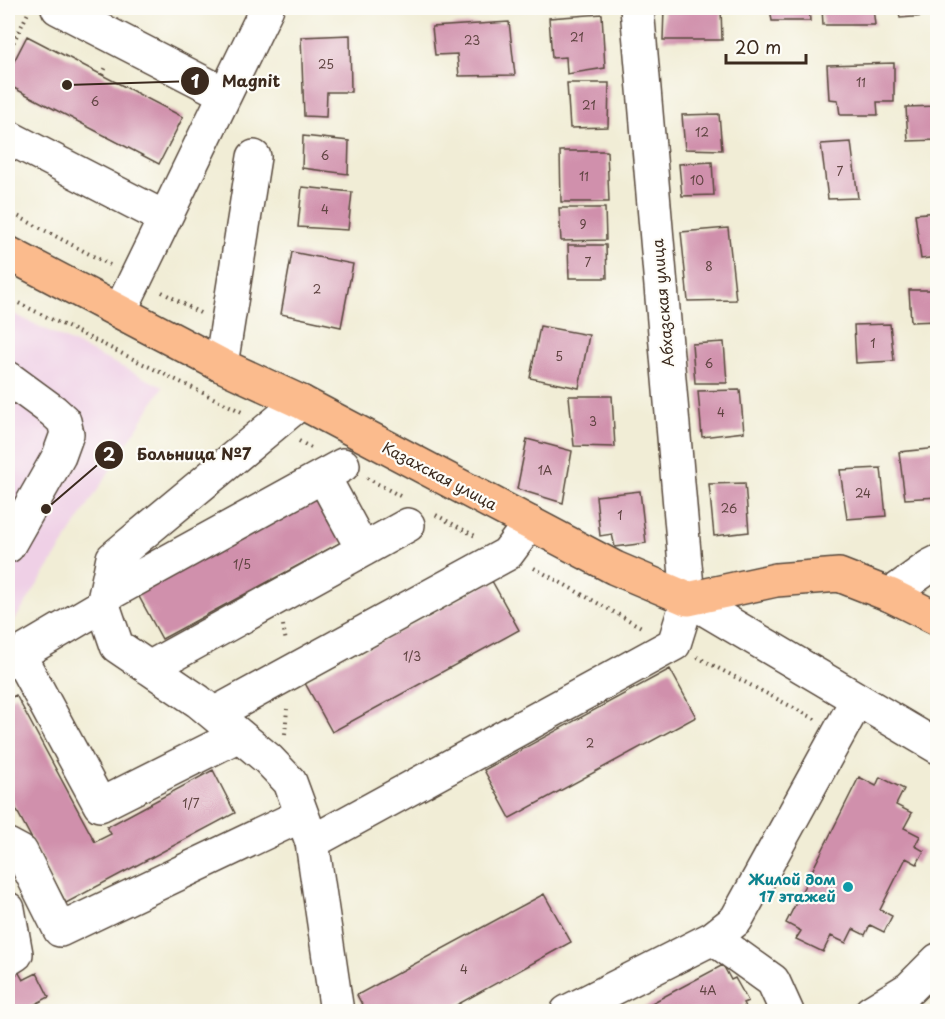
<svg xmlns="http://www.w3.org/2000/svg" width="945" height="1019" viewBox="0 0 945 1019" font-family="'Playpen Sans',sans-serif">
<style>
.built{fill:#efd0e6}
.building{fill:#d090ac}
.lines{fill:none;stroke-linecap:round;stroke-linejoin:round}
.minor-casing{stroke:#56473a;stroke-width:36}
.major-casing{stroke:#56473a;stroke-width:36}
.path{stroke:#56473a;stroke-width:4;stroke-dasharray:1.5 4.5;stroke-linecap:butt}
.minor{stroke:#fff;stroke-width:33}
.major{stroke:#fbbb8d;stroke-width:33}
.culture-dot{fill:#0f9aa8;stroke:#fdfcf7;stroke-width:2}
.labels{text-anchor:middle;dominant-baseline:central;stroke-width:4.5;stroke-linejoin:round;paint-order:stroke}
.number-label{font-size:12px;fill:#604442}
.street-label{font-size:15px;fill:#3b2a1e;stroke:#fdfcf7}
.culture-label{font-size:15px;font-weight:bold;fill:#0d838f;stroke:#fdfcf7;text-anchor:end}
.leader{fill:none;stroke:#3b2a1e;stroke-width:2}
.callout-dot{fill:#3b2a1e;stroke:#fdfcf7;stroke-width:2}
.mark-label{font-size:18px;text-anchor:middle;font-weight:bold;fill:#fff}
.callout-label{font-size:16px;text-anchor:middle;font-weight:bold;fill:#3b2a1e;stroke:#fdfcf7;stroke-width:4.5;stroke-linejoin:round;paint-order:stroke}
</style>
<rect width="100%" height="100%" fill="#fdfcf7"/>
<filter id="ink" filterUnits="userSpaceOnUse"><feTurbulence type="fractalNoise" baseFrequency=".0167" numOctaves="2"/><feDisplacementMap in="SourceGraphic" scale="12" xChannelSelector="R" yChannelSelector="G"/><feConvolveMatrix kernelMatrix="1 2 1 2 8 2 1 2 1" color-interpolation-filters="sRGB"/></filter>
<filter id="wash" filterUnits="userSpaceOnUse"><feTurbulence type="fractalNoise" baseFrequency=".008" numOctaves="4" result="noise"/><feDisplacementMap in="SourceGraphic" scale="24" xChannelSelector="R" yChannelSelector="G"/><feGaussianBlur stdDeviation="1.35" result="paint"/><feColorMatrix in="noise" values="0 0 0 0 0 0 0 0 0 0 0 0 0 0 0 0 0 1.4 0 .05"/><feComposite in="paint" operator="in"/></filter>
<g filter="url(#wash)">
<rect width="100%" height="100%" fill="#f1edd6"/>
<path class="built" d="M 8,311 L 163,387 L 8,631 Z"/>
<g id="blocks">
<path class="building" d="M 664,8 L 721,8 L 722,40 L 663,40 Z
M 770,8 L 809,8 L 810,21 L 772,21 Z
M 822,8 L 873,8 L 875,25 L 823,25 Z
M 898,8 L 938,8 L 938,15 L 900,18 Z
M 602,14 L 605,68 L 567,74 L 566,57 L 552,58 L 549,18 Z
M 509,22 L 515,75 L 459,76 L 457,54 L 435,55 L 432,27 Z
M 350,35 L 351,92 L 327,92 L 326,117 L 304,116 L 301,37 Z
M 27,36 L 183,117 L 159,164 L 8,85 L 8,73 Z
M 894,63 L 894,102 L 877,102 L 878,115 L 840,115 L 838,100 L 829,99 L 827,65 Z
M 567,83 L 609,83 L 608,127 L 570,128 Z
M 938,106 L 938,140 L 908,141 L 906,107 Z
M 719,114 L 722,150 L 685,149 L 682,115 Z
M 303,136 L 349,141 L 348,174 L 302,168 Z
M 851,142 L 858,198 L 828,199 L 821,144 Z
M 560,151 L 607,151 L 609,202 L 561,202 Z
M 712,162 L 714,195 L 682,196 L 679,164 Z
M 302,187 L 352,192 L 348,230 L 298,227 Z
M 559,208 L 605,208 L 606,240 L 561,241 Z
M 938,212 L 938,257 L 921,259 L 915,214 Z
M 728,228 L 736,300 L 688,301 L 681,232 Z
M 568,245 L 606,245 L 607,278 L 569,278 Z
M 292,252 L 353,264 L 341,327 L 281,314 Z
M 909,290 L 938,290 L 938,321 L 911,322 Z
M 890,324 L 894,361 L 856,363 L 854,325 Z
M 540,326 L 589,335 L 579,388 L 530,378 Z
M 724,342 L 727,383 L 695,383 L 692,344 Z
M 740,390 L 744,432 L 702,437 L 698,391 Z
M 569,396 L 612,396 L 615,447 L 574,446 Z
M 527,439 L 572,451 L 563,503 L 517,489 Z
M 938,448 L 938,497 L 905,499 L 899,452 Z
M 881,468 L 886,516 L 847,519 L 840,470 Z
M 745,483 L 749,532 L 714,536 L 709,484 Z
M 322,489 L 349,538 L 162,639 L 136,591 Z
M 640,491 L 646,543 L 615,547 L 612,534 L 600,536 L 596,496 Z
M 492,581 L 519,630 L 332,732 L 305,683 Z
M 670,669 L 696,717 L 510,818 L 484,770 Z
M 16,695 L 95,842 L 111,834 L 107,827 L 213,770 L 235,813 L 66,903 L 8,794 L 8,699 Z
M 859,777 L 876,786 L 880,777 L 904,789 L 896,805 L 912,813 L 904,828 L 920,836 L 915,846 L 924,851 L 917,864 L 906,858 L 880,910 L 892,916 L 884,932 L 870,925 L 865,935 L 853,929 L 846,943 L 831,936 L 823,952 L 796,939 L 801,931 L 786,923 Z
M 544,894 L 571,942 L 444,1012 L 366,1012 L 357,995 Z
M 723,965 L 731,980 L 735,978 L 748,1001 L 743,1003 L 748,1012 L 635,1012 Z
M 15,966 L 23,980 L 37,973 L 49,997 L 24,1010 L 25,1012 L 8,1012 L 8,970 Z"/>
</g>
</g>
<g filter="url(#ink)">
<use href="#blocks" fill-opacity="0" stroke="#56473a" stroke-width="1.5"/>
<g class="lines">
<g class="minor-casing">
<path id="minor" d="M 58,8 L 225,94
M 8,137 L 165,218
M 120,311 L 267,8
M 221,365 L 254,157
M 8,378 L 53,411 L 64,421 L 67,434 L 59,456 L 8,546
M 323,476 L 363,550
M 890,595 L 930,566 L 938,562
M 105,596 L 343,465
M 688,599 L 938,747
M 103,605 L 117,646 L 198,701 L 268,759 L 290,782 L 312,842 L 674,644 L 688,599 L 637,8
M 19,655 L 100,805 L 239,735
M 8,661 L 103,605 L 113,558 L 301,402
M 149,668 L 408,525
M 214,714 L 507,554 L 530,523
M 312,842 L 337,1012
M 8,845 L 21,852 L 60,930 L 302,815
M 8,909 L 16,954 L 8,959
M 713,938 L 736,920 L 857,700
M 567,1012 L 713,938 L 773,981 L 787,1012
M 871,1012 L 910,988 L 938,960"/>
</g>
<g class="major-casing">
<path id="major" d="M 8,253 L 221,365 L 301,402 L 615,568 L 688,599 L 776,580 L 839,575 L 890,595 L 938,619"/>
</g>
<path class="path" d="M 8,53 L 29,11
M 102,75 L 107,65
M 8,211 L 110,265
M 162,292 L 200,313
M 8,298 L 244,413
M 299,441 L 313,449
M 367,478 L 400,496
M 436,515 L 477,537
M 534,568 L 643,628
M 283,625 L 286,642
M 697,657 L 815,719
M 285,734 L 287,709"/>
<use href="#minor" class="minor"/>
<use href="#major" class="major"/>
</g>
</g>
<circle class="culture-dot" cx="848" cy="887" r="6"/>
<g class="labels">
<g class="number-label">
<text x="577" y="37">21</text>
<text x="472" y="40">23</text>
<text x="326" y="64">25</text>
<text x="861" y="82">11</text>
<text x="95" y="101">6</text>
<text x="589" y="105">21</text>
<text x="702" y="132">12</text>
<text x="325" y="155">6</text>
<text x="840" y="171">7</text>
<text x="584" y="176">11</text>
<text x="697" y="180">10</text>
<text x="325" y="209">4</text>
<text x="583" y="224">9</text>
<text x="588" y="262">7</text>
<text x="709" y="266">8</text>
<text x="317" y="289">2</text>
<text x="873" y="343">1</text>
<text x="559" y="356">5</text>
<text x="709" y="363">6</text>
<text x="721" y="412">4</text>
<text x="593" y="421">3</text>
<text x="545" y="470">1А</text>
<text x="863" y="493">24</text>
<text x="729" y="508">26</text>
<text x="620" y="515">1</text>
<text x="242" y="564">1/5</text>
<text x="412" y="656">1/3</text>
<text x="590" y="743">2</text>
<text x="191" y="803">1/7</text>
<text x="464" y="969">4</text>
<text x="708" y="990">4А</text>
</g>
<g class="street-label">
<text transform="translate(662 303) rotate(-95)">Абхазская улица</text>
<text transform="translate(440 475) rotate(28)">Казахская улица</text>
</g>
<g class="culture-label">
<text x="836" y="878">Жилой дом<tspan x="836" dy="17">17 этажей</tspan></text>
</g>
</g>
<path class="leader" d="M67 85L195 81M46 509L109 455"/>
<g class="callout-dot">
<circle cx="67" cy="85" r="6"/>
<circle cx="46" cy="509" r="6"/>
<circle cx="195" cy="81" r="15"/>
<circle cx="109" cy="455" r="15"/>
</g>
<g class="mark-label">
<text x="195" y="88">1</text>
<text x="109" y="461">2</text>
</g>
<g class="callout-label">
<text x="251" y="87">Magnit</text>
<text x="194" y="460">Больница №7</text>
</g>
<rect width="945" height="1019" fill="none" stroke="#fdfcf7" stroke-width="30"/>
<path d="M726 54v9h80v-9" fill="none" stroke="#3b2a1e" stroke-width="3"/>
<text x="735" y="54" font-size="18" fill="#3b2a1e" stroke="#fdfcf7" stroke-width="4.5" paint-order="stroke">20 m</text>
</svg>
